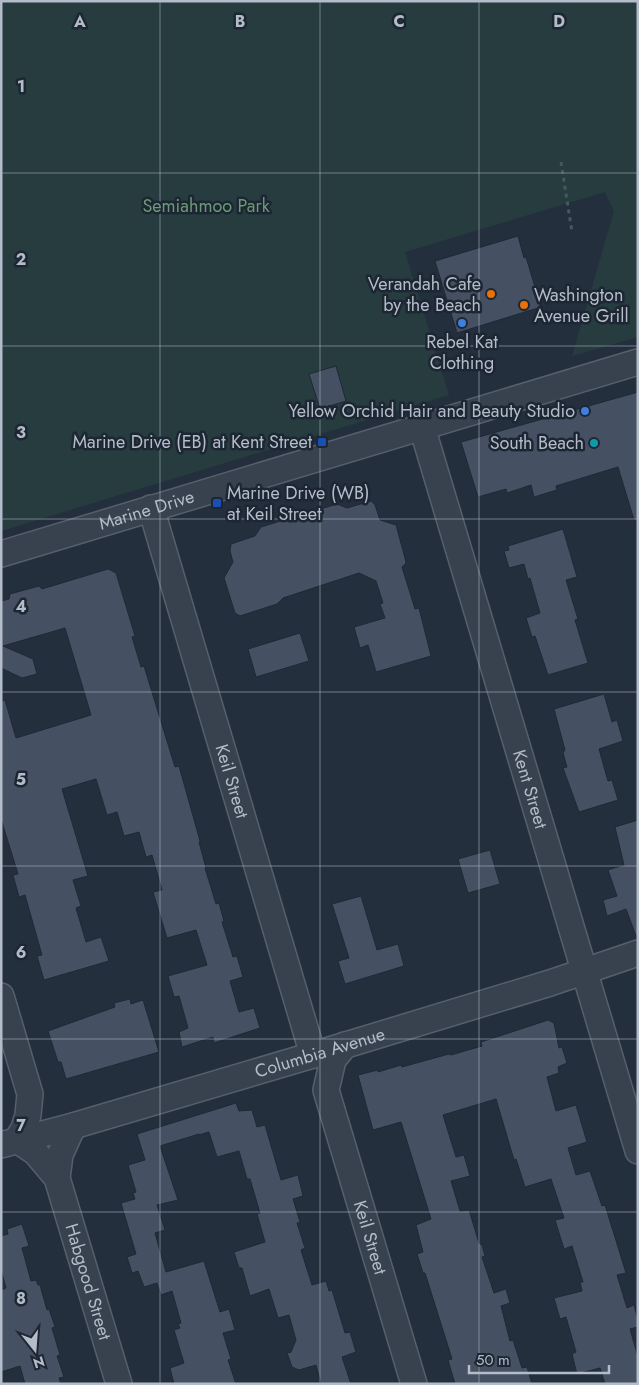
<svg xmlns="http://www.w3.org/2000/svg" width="639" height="1385" viewBox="0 0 639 1385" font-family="Jost,sans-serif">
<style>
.green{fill:#263c3f}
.building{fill:#455162;stroke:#1f2835}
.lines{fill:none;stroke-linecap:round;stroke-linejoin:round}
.minor-casing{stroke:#565f6c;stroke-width:28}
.path{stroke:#44595c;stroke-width:3;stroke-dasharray:4 4;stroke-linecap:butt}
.minor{stroke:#38414e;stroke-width:25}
.grid{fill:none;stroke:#b4bcc9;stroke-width:1;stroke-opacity:0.55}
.food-dot{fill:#e8710a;stroke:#1d2633;stroke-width:2}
.shop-dot{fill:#3f7fe0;stroke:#1d2633;stroke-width:2}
.transit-dot{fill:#1a4fb4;stroke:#1d2633;stroke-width:2}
.culture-dot{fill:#0f9aa8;stroke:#1d2633;stroke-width:2}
.labels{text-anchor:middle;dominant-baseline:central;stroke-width:5;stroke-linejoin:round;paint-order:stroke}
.park-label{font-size:18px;fill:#6b9a76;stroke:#1d2633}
.poi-label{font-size:18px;fill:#b4bcc9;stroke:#1d2633;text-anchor:end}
.street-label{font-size:18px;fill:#b4bcc9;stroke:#1d2633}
.grid-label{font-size:16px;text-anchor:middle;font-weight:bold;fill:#b4bcc9;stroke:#1d2633;stroke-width:5;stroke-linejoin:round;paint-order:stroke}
</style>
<rect width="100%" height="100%" fill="#242f3e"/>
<path class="green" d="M 1,1 L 638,1 L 638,337 L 572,356 L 614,211 L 605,192 L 405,252 L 449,395 L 1,531 Z"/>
<path class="building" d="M 518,236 L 524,258 L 526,257 L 541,307 L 457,333 L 435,261 Z
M 336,366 L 346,401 L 320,409 L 309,374 Z
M 638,392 L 638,520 L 634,520 L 618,467 L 556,486 L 557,490 L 534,497 L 531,485 L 507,493 L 506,489 L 478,497 L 461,442 Z
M 371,501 L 375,505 L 380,520 L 396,525 L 405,558 L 406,563 L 402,567 L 415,609 L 419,608 L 431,656 L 376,672 L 368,645 L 360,648 L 354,627 L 385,618 L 380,604 L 383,603 L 376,581 L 359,573 L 283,598 L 277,604 L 240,616 L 235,613 L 224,578 L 233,562 L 230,551 L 231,544 L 255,536 L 261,527 L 337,504 L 347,508 Z
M 563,529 L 577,577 L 566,580 L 578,619 L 575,620 L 588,663 L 548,675 L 535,636 L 532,637 L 526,618 L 540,613 L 530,578 L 528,579 L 524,564 L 509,568 L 504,551 L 509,550 L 508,546 Z
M 108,569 L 116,573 L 135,636 L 132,637 L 141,667 L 144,666 L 175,767 L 179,766 L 200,841 L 199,842 L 206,868 L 205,868 L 216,904 L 219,903 L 224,921 L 222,922 L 233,957 L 237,956 L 243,977 L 230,981 L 239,1012 L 254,1008 L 260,1028 L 214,1043 L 213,1037 L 182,1047 L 179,1032 L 188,1028 L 179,996 L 174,997 L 168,976 L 207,965 L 196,930 L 167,938 L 153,892 L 162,890 L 152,855 L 146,857 L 139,832 L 124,836 L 117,812 L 107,815 L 96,779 L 62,789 L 88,876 L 73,880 L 81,906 L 76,908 L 86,942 L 101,937 L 109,961 L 44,980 L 37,956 L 42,955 L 25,895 L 19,897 L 13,875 L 18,874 L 1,819 L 1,701 L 5,700 L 16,738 L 91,715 L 65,628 L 3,646 L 33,659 L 37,674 L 22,678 L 1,668 L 1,601 L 9,599 L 10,594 L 39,586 L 42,589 Z
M 300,633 L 309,661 L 256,677 L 248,649 Z
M 604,694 L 612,722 L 617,720 L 623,741 L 599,749 L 608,781 L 612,780 L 618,800 L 579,812 L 563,768 L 567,767 L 563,753 L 565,750 L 554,709 Z
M 638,820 L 638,936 L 636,936 L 626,909 L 607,916 L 603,900 L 617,896 L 608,870 L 624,865 L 615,827 Z
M 490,850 L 500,884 L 468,893 L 458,859 Z
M 361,896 L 377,950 L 398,944 L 404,966 L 345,984 L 338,961 L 349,958 L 332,904 Z
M 130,999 L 131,1004 L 143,1000 L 159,1052 L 66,1079 L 61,1062 L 58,1062 L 48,1031 L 115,1007 L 114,1003 Z
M 548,1020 L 554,1023 L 559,1048 L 562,1047 L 567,1063 L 558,1067 L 559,1073 L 547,1077 L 556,1111 L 576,1105 L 587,1142 L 568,1148 L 576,1175 L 590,1171 L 602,1206 L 605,1205 L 626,1273 L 617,1275 L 627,1308 L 634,1305 L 638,1320 L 638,1327 L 630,1329 L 638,1357 L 638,1384 L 605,1384 L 600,1368 L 577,1374 L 572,1354 L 576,1352 L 566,1317 L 560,1319 L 554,1298 L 582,1291 L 580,1282 L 583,1282 L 572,1246 L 564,1249 L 555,1220 L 564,1218 L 551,1179 L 525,1187 L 516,1159 L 514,1160 L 496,1099 L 443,1115 L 456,1157 L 464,1155 L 470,1176 L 451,1181 L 460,1211 L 469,1210 L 479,1243 L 482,1245 L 485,1256 L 482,1257 L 494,1293 L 506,1289 L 510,1303 L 501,1306 L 510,1341 L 513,1340 L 522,1368 L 527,1367 L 532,1384 L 455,1384 L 448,1360 L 452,1359 L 425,1273 L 423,1273 L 417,1254 L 423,1252 L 416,1225 L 431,1219 L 401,1122 L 373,1130 L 358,1075 L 378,1070 L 378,1072 L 401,1065 L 402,1067 L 449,1054 L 451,1055 L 482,1046 L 481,1042 Z
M 236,1103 L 239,1111 L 252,1110 L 257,1127 L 265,1125 L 281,1180 L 298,1175 L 303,1196 L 293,1199 L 300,1222 L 297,1223 L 305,1248 L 301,1250 L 312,1285 L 326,1281 L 329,1291 L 332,1290 L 345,1333 L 350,1332 L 356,1352 L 342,1357 L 351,1384 L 321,1384 L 316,1365 L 299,1370 L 292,1367 L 287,1353 L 291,1352 L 296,1340 L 289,1315 L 278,1318 L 269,1289 L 250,1296 L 242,1268 L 239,1268 L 234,1252 L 265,1242 L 257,1214 L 260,1213 L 250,1179 L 247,1179 L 239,1151 L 217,1157 L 209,1132 L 199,1135 L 199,1134 L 160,1146 L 178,1200 L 157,1205 L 165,1230 L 155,1233 L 166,1272 L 204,1261 L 220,1312 L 229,1309 L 235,1330 L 223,1333 L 231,1359 L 228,1360 L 236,1384 L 174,1384 L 170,1368 L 184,1363 L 174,1330 L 180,1328 L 178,1324 L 181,1323 L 172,1291 L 161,1295 L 157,1283 L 144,1287 L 138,1271 L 132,1273 L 127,1257 L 136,1254 L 121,1203 L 135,1199 L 133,1193 L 136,1192 L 128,1165 L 145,1160 L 137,1134 Z
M 22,1224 L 29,1246 L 22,1248 L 31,1281 L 36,1280 L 38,1285 L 40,1285 L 47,1310 L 49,1309 L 55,1327 L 52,1328 L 60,1355 L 57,1356 L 64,1377 L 59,1378 L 61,1384 L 25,1384 L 20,1366 L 1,1372 L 1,1290 L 6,1288 L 1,1270 L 1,1236 L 8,1234 L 7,1229 Z"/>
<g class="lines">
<g class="minor-casing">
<g id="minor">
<path id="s1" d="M 422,427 C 495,668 565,910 638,1151"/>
<path id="s2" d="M 151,508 L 313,1055"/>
<path id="s3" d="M 1,554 L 638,362"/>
<path d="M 1,996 L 30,1094 L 28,1115 L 24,1128 L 17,1140"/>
<path id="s4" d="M 345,1045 L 333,1060 L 326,1090 L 414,1384"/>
<path id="s5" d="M 17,1140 L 35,1152 L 57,1178 L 119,1384"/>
<path id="s6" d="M 1,1145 L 73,1126 L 313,1055 L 550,983 L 638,953"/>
<path d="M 57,1178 L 60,1155 L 73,1126"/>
</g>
</g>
<path class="path" d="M 561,162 L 572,232"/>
<use href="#minor" class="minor"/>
</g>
<path class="grid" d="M 160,1 L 160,1384M 320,1 L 320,1384M 479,1 L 479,1384M 1,173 L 638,173M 1,346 L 638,346M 1,519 L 638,519M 1,692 L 638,692M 1,866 L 638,866M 1,1039 L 638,1039M 1,1212 L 638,1212"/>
<g class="food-dot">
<circle cx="491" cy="294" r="5"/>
<circle cx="524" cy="305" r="5"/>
</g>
<g class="shop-dot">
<circle cx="462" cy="323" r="5"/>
<circle cx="585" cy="411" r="5"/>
</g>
<g class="transit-dot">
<rect x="317" y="437" width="10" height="10" rx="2.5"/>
<rect x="212" y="498" width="10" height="10" rx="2.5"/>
</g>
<circle class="culture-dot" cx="594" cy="443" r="5"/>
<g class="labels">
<g class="park-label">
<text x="206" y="206">Semiahmoo Park</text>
</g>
<g class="poi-label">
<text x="481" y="284">Verandah Cafe<tspan x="481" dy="21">by the Beach</tspan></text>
<text x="534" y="295" text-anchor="start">Washington<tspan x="534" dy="21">Avenue Grill</tspan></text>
<text x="462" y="342" text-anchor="middle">Rebel Kat<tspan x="462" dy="21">Clothing</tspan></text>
<text x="575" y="411">Yellow Orchid Hair and Beauty Studio</text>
<text x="312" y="442">Marine Drive (EB) at Kent Street</text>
<text x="584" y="443">South Beach</text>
<text x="227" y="493" text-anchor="start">Marine Drive (WB)<tspan x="227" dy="21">at Keil Street</tspan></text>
</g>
<g class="street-label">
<text stroke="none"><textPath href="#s3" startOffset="152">Marine Drive</textPath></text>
<text stroke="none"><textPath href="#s2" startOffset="285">Keil Street</textPath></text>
<text stroke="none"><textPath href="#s1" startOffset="378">Kent Street</textPath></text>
<text stroke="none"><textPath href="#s6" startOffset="332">Columbia Avenue</textPath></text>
<text stroke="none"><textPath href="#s4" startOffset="204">Keil Street</textPath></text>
<text stroke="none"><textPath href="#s5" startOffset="164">Habgood Street</textPath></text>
</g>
</g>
<g class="grid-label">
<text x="80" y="27">A</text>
<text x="240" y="27">B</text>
<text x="399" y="27">C</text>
<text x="559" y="27">D</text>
<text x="21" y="92">1</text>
<text x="21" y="265">2</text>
<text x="21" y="438">3</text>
<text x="21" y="612">4</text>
<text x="21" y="785">5</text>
<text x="21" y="958">6</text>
<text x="21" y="1131">7</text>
<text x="21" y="1304">8</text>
</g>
<rect width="639" height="1385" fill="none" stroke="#b4bcc9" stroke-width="5"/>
<g transform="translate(35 1350) rotate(163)" stroke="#1d2633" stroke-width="4" paint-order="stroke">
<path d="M0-4L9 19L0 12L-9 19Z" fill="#b4bcc9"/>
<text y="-8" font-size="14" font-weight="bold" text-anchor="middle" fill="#b4bcc9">N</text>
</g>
<path d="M469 1365v8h140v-8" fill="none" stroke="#b4bcc9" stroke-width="2.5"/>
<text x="476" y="1365" font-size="15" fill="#b4bcc9" stroke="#1d2633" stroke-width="4" paint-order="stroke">50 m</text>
</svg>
